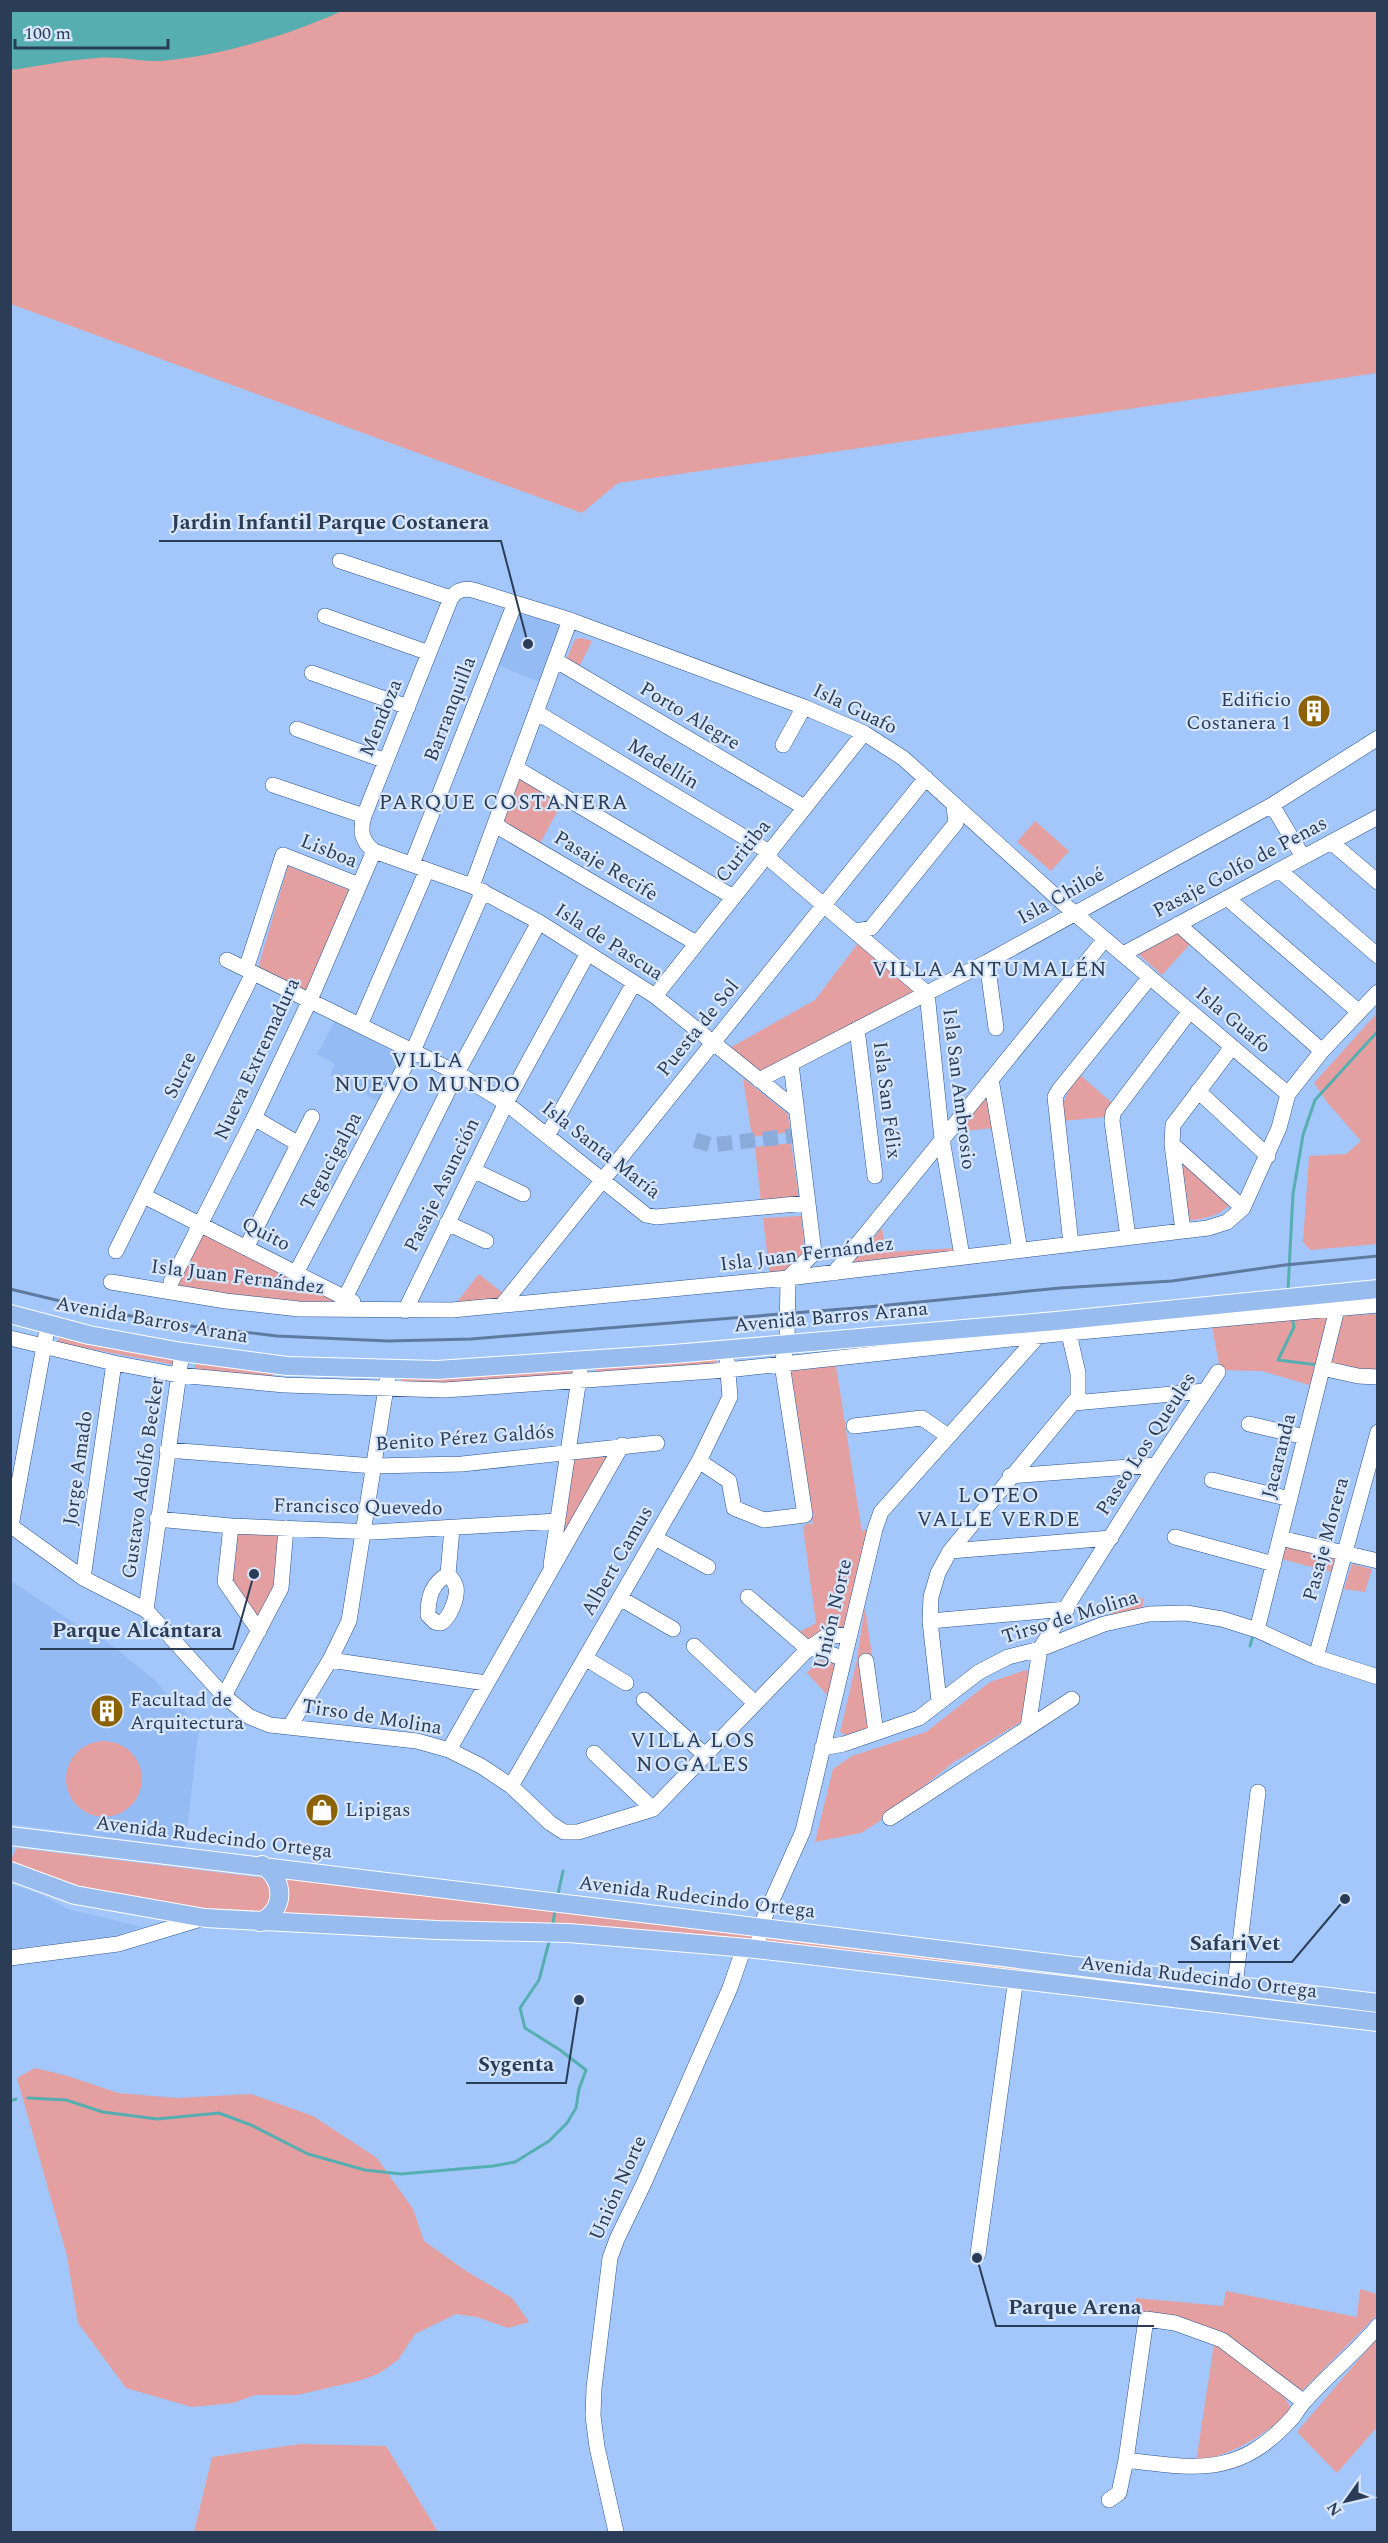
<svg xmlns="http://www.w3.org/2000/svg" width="1388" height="2543" viewBox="0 0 1388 2543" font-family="Spectral,serif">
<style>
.built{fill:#95bbf4}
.green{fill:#e49fa0}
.water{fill:#56aeb1}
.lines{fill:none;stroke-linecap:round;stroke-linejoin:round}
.stream{stroke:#56aeb1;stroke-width:3}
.minor-tunnel{stroke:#8babda;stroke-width:15;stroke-dasharray:15 8;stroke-linecap:butt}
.minor-casing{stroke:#2c538c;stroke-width:16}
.major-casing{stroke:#fff;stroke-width:20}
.minor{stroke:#fff;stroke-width:15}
.major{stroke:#99bcef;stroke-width:18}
.rail{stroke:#607a9f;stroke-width:3}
.labels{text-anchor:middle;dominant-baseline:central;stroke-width:4.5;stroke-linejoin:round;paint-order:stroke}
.poi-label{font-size:20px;fill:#2a3c56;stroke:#d8e6fa;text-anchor:start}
.street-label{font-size:20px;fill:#2a3c56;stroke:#d8e6fa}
.neighbourhood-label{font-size:21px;letter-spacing:1.5px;fill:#2a3c56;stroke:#d8e6fa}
.leader{fill:none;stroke:#2a3c56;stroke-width:2}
.callout-dot{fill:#2a3c56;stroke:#d8e6fa;stroke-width:2}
.callout-label{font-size:21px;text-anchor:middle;font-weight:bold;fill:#2a3c56;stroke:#d8e6fa;stroke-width:4.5;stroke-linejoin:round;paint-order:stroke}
</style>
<rect width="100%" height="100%" fill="#a3c7fb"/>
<path class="built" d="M 515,613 L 561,625 L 539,682 L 494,663 Z
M 335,1021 L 401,1056 L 378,1101 L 330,1075 L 335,1064 L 317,1054 Z
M 11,1581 L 77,1625 L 92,1630 L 155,1680 L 169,1697 L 169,1702 L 174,1708 L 185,1710 L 193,1726 L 199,1727 L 185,1847 L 11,1824 Z
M 10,1884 L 40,1894 L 68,1909 L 142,1927 L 115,1936 L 11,1949 Z"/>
<path class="green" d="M 10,11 L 1377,11 L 1377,373 L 618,483 L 582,513 L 11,304 Z
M 582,638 L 592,641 L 577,671 L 566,661 L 575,639 Z
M 520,776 L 563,801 L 538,847 L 502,824 Z
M 1035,821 L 1069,851 L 1051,871 L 1017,842 Z
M 288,866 L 349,890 L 309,989 L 301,990 L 258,968 Z
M 1176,930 L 1191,943 L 1162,975 L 1136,952 Z
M 859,942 L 917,990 L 758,1073 L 728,1049 L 815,1000 Z
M 1377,1013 L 1377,1244 L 1310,1250 L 1303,1242 L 1309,1156 L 1346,1154 L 1361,1141 L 1327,1102 L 1314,1083 Z
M 1080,1075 L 1111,1102 L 1107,1117 L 1062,1121 C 1062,1100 1067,1091 1080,1075 Z
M 743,1078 L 788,1114 L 790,1132 L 752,1137 Z
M 985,1092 L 994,1128 L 955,1132 Z
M 791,1143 L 799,1200 L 761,1203 L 755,1147 Z
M 1178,1157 L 1232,1202 C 1220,1217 1205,1218 1187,1221 Z
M 801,1216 L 805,1252 L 788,1275 L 770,1276 L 763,1218 Z
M 882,1228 L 885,1252 L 957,1248 L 958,1252 L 851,1265 Z
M 203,1230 L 348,1304 L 331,1308 L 173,1288 Z
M 479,1274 L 504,1294 L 500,1299 L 457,1302 Z
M 1377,1314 L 1377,1371 L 1371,1372 L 1328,1363 L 1340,1316 Z
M 1328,1315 L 1313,1386 L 1262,1371 L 1220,1370 L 1212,1326 Z
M 60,1332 L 176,1357 L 176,1365 L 58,1343 Z
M 717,1355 L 717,1363 L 596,1372 L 594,1366 Z
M 195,1360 L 278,1368 L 273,1376 L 195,1369 Z
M 836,1366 L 862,1532 L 865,1529 L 871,1533 L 848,1630 L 806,1644 L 796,1634 L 816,1623 L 803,1527 L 808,1523 L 813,1525 L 791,1371 Z
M 574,1369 L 575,1377 L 403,1385 L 400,1376 L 450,1379 Z
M 609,1455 L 561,1538 L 571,1460 Z
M 279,1532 L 275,1587 L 258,1620 L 233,1581 L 236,1534 Z
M 1281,1543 L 1337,1556 L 1331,1572 L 1278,1558 Z
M 1352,1564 L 1372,1569 L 1365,1592 L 1344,1589 Z
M 1124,1594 L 1144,1599 L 1141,1612 L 1107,1622 Z
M 865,1607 L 872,1656 L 864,1657 L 872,1728 L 846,1735 L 840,1732 L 856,1664 Z
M 818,1660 L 834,1663 L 838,1667 L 831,1699 L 807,1673 Z
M 1026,1670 L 1031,1674 L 1031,1679 L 1021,1722 L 954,1762 L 880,1821 L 861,1833 L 815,1842 L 833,1769 L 852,1756 L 926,1732 L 990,1682 Z
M66 1779a38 38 0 1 1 76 0a38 38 0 1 1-76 0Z
M 17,1848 L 264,1878 L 271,1885 L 271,1902 L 262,1913 L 254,1914 L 182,1907 L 94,1893 L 11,1865 L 11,1859 Z
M 279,1872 L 1026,1964 L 1016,1973 L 276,1920 Z
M 35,2068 L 68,2076 L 118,2093 L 177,2098 L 251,2094 L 313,2116 L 377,2158 L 413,2209 L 424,2241 L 466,2271 L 512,2298 L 529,2322 L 508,2328 L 477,2317 L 456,2314 L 415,2334 L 398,2360 L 378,2374 L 358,2381 L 297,2395 L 255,2395 L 233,2403 L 192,2407 L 126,2388 L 78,2323 L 67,2256 L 17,2078 Z
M 1360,2289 L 1377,2294 L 1377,2315 L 1300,2393 L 1178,2319 L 1136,2311 L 1136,2298 L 1223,2306 L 1226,2291 L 1357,2317 Z
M 1377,2338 L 1377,2427 L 1337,2473 L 1297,2432 Z
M 1214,2344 C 1235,2351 1288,2389 1291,2411 C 1260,2438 1236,2453 1196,2462 Z
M 301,2444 L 386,2446 L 438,2532 L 194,2532 L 212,2457 Z"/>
<path class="water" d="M 10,11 L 11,10 L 342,11 C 289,35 220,56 161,61 C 140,62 119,56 97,58 C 68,60 39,66 11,70 Z"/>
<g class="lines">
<path class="stream" d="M 1288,1290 L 1293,1194 L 1303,1135 L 1315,1100 L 1378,1031
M 1292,1318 L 1294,1327 L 1278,1360 L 1318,1365
M 1250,1646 L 1253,1635
M 558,1894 L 563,1871
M 553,1924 L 555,1910
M 28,2098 L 66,2100 L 103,2112 L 157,2119 L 219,2113 L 251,2125 L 308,2154 L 365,2170 L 401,2174 L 493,2166 L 515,2162 L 549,2141 L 567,2123 L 576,2108 L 579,2089 L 586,2070 L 560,2050 L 525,2028 L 520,2008 L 539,1980 L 549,1942
M 10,2101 L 16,2099"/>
<path class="minor-tunnel" d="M 695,1140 L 711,1145 L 800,1135"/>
<g class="minor-casing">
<path id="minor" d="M 340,561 L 451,598
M 325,616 L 429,653
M 555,660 L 804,807
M 312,673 L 408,707
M 536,712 L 769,852
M 297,729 L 386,761
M 783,745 L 804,707
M 516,768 L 733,897
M 273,785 L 364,816
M 1272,805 L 1303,857
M 495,825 L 696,943
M 1331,842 L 1378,882
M 766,856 L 927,993 L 942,1139 L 962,1256
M 412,864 L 515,603
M 1279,870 L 1378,956
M 472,886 L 570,620
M 1227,898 L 1359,1012
M 1178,924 L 1322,1051
M 856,931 L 871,928 L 956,823 L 954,806
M 1123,954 L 1378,817
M 227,960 L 457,1073 L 506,1103 L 646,1215 L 656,1217 L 807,1203
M 987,962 L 996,1028
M 246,969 L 283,855 L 359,885
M 655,996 L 864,733
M 360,1025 L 427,870
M 857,1029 L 875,1176
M 991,1079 L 1020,1250
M 759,1080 L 987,962 L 1272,805 L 1378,738
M 1198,1091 L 1268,1156
M 797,1110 L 655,996 L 539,922 L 472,886 L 374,851 C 361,841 360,830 364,816 L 451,598 C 457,590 464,588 473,590 L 570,620 L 804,707 L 864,733 L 903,758 L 1074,913 L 1288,1094
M 254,1118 L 297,1143
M 547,1136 L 634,983
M 1172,1144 L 1243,1208
M 473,1170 L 523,1194
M 144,1196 L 353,1302
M 447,1223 L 486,1241
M 1183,1231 L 1172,1144 L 1173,1125 L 1232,1047
M 1128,1237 L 1112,1121 L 1113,1113 L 1190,1011
M 1071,1244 L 1055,1097 L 1059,1090 L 1150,977
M 246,1248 L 312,1117
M 116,1251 L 253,973
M 296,1273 L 413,1051 L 483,891
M 834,1273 L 1105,939
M 111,1282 L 226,1301 L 299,1309 L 452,1310 L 788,1278 L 1208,1228 L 1227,1222 L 1243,1208 L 1279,1128 L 1288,1094 L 1322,1051 L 1378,992
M 171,1282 L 254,1118 L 310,1000 L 374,851
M 345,1298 L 457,1073 L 539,922
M 503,1304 L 926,778
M 405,1311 L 506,1103 L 588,953
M 48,1324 L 11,1526 L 83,1578 L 146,1610 L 224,1696 L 250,1717 L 270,1725 L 417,1741 L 449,1750 L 481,1766 L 511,1786 L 550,1823 L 564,1832 L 578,1832 L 653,1809 L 808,1649 L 825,1637 L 849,1634
M 10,1338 L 114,1363 L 178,1375 L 285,1385 L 445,1390 L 727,1370 L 1057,1334 L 1378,1305
M 1322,1368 L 1358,1376 L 1378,1377
M 1074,1403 L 1205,1391
M 1249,1424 L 1305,1437
M 854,1426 L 922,1418 L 948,1436
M 167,1450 L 374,1466 L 462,1464 L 657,1443
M 699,1461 L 729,1481 L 734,1508 L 764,1520 L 805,1515 L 782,1364 L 787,1342 L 788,1278 L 814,1253 L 791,1064
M 1010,1476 L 1156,1465
M 1212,1480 L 1290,1499
M 157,1519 L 231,1526 L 374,1532 L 558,1521
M 231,1526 L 225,1582 L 259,1631
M 1175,1537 L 1274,1564
M 655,1538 L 708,1567
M 1280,1538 L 1378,1561
M 950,1551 L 1111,1538
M 551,1565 L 580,1372
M 448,1574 C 451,1578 455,1582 456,1587 C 458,1597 450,1618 441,1623 L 435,1622 L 428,1615 C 428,1596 432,1584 448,1574 L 452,1529
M 83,1578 L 114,1363
M 748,1597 L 808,1649
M 620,1598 L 673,1629
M 146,1610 L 182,1352
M 930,1621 L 1067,1609
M 1257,1630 L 1339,1301
M 694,1646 L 755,1703
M 808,1649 L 818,1649 L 844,1659
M 1316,1657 L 1378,1432
M 585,1658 L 626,1683
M 330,1660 L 486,1683
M 866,1661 L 876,1733
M 224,1696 L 281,1588 L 286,1528
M 644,1700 L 705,1755
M 939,1701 L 930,1621 L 931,1597 L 938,1573 L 950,1551 L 1078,1397 L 1078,1373 L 1067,1325
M 290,1726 L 330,1660 L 349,1621 L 389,1369
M 1028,1727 L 1040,1649 L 1156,1465 L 1218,1372
M 822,1748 L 844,1744 L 919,1718 L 979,1672 L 1008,1657 L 1040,1649 L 1104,1624 L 1149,1614 L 1186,1613 L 1222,1619 L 1257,1630 L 1316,1657 L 1378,1677
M 449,1750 L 622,1445
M 594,1753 L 653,1809
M 511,1786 L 699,1461 L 730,1397 L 727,1360
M 890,1818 L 1072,1699
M 758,1949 L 760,1927 L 803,1831 L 875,1529 L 881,1512 L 1040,1334
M 10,1958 L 118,1944 L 204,1918
M 1235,1985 L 1258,1792
M 978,2254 L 1016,1978
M 1304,2402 L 1222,2340 L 1175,2323 L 1146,2319 L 1126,2460 C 1200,2469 1239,2477 1293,2417 C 1297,2412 1300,2406 1304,2402 C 1327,2375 1355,2354 1378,2326
M 1109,2500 L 1119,2493 L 1126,2460
M 616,2532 L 597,2447 L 593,2416 L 594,2388 L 610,2258 L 617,2239 L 644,2183 L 730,1988 L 741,1956 L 747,1948"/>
</g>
<g class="major-casing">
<path id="major" d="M 10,1314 L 89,1335 L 182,1352 L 287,1366 L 437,1370 L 673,1354 L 1056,1321 L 1378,1289
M 10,1836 L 1378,2003
M 10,1871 L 75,1895 L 205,1918 L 437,1930 L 569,1933 L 747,1948 L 1378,2022
M 260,1922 C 286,1910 285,1879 262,1865"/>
</g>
<use href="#minor" class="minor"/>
<use href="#major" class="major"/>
<path class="rail" d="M 10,1289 L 102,1311 L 190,1326 L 277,1336 L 388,1341 L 471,1339 L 868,1307 L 1060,1288 L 1172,1281 L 1285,1265 L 1378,1256"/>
</g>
<defs>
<g id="building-disc" transform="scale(1.725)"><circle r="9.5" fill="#8d6206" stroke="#d8e6fa"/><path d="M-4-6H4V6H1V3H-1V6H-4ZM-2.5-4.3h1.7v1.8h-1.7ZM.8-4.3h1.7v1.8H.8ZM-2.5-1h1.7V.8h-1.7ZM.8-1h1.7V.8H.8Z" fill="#fff"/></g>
<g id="shop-disc" transform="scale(1.725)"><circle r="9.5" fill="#8d6206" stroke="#d8e6fa"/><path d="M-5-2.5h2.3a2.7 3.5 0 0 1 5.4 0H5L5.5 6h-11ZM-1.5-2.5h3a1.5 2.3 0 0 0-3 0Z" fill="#fff"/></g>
</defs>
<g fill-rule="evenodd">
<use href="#building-disc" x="1314" y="711"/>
<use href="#building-disc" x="107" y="1711"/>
<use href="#shop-disc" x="322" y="1810"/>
</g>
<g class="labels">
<g class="poi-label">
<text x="1291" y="700" text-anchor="end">Edificio<tspan x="1291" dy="23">Costanera 1</tspan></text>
<text x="130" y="1700">Facultad de<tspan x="130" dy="23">Arquitectura</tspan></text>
<text x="345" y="1810">Lipigas</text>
</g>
<g class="street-label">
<text transform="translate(450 709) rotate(-69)">Barranquilla</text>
<text transform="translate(855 709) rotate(26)">Isla Guafo</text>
<text transform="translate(690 716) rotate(31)">Porto Alegre</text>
<text transform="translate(381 718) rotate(-68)">Mendoza</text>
<text transform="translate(663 764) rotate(31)">Medellín</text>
<text transform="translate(329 851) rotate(22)">Lisboa</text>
<text transform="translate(743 851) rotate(-51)">Curitiba</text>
<text transform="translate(606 866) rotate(31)">Pasaje Recife</text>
<text transform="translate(1240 867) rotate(-28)">Pasaje Golfo de Penas</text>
<text transform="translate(1061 896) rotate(-29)">Isla Chiloé</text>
<text transform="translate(609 942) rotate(33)">Isla de Pascua</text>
<text transform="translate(1233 1020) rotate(40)">Isla Guafo</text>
<text transform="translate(698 1028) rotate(-51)">Puesta de Sol</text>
<text transform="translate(257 1059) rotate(-65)">Nueva Extremadura</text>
<text transform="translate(180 1075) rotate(-64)">Sucre</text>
<text transform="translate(959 1089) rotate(83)">Isla San Ambrosio</text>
<text transform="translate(887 1100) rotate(83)">Isla San Félix</text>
<text transform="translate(601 1150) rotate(38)">Isla Santa María</text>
<text transform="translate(331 1161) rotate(-62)">Tegucigalpa</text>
<text transform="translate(442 1185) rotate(-64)">Pasaje Asunción</text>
<text transform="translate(266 1234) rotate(27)">Quito</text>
<text transform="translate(807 1254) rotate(-7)">Isla Juan Fernández</text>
<text transform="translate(238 1277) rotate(7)">Isla Juan Fernández</text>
<text transform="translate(831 1317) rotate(-5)">Avenida Barros Arana</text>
<text transform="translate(152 1320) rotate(10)">Avenida Barros Arana</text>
<text transform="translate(465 1438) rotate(-4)">Benito Pérez Galdós</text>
<text transform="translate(1146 1444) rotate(-57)">Paseo Los Queules</text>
<text transform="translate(1279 1456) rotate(-76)">Jacaranda</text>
<text transform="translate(78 1468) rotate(-82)">Jorge Amado</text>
<text transform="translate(143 1478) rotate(-82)">Gustavo Adolfo Becker</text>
<text transform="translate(358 1507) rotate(1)">Francisco Quevedo</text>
<text transform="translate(1326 1539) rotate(-75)">Pasaje Morera</text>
<text transform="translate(617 1561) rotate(-60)">Albert Camus</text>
<text transform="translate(833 1614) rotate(-77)">Unión Norte</text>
<text transform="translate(1070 1617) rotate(-17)">Tirso de Molina</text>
<text transform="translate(372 1717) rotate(9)">Tirso de Molina</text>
<text transform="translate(214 1837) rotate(7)">Avenida Rudecindo Ortega</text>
<text transform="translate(697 1897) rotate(7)">Avenida Rudecindo Ortega</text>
<text transform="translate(1199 1977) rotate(7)">Avenida Rudecindo Ortega</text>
<text transform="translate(618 2188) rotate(-66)">Unión Norte</text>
</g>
<g class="neighbourhood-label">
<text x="504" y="803">PARQUE COSTANERA</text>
<text x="990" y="970">VILLA ANTUMALÉN</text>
<text x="428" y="1061">VILLA<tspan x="428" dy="24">NUEVO MUNDO</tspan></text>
<text x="999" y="1496">LOTEO<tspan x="999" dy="24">VALLE VERDE</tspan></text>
<text x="693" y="1741">VILLA LOS<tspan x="693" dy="24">NOGALES</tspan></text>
</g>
</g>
<path class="leader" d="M528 644L501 541H159M254 1574L233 1649H40M1345 1899L1292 1962H1178M579 2000L566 2083H466M977 2258L996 2326H1154"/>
<g class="callout-dot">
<circle cx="528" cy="644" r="6"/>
<circle cx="254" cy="1574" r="6"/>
<circle cx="1345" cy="1899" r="6"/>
<circle cx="579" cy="2000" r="6"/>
<circle cx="977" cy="2258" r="6"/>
</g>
<g class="callout-label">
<text x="330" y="529">Jardin Infantil Parque Costanera</text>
<text x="137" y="1637">Parque Alcántara</text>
<text x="1235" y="1950">SafariVet</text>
<text x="516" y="2071">Sygenta</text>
<text x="1075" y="2314">Parque Arena</text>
</g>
<rect width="1388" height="2543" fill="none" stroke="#2a3c56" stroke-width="24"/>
<g transform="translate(1346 2501) rotate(236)" stroke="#d8e6fa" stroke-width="4.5" paint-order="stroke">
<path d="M0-4.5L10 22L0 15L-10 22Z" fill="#2a3c56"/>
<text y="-9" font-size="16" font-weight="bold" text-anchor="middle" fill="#2a3c56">N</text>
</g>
<path d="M15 39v9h153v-9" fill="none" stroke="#2a3c56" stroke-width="3"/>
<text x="24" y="39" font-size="18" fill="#2a3c56" stroke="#d8e6fa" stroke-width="4.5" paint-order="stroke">100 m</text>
</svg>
